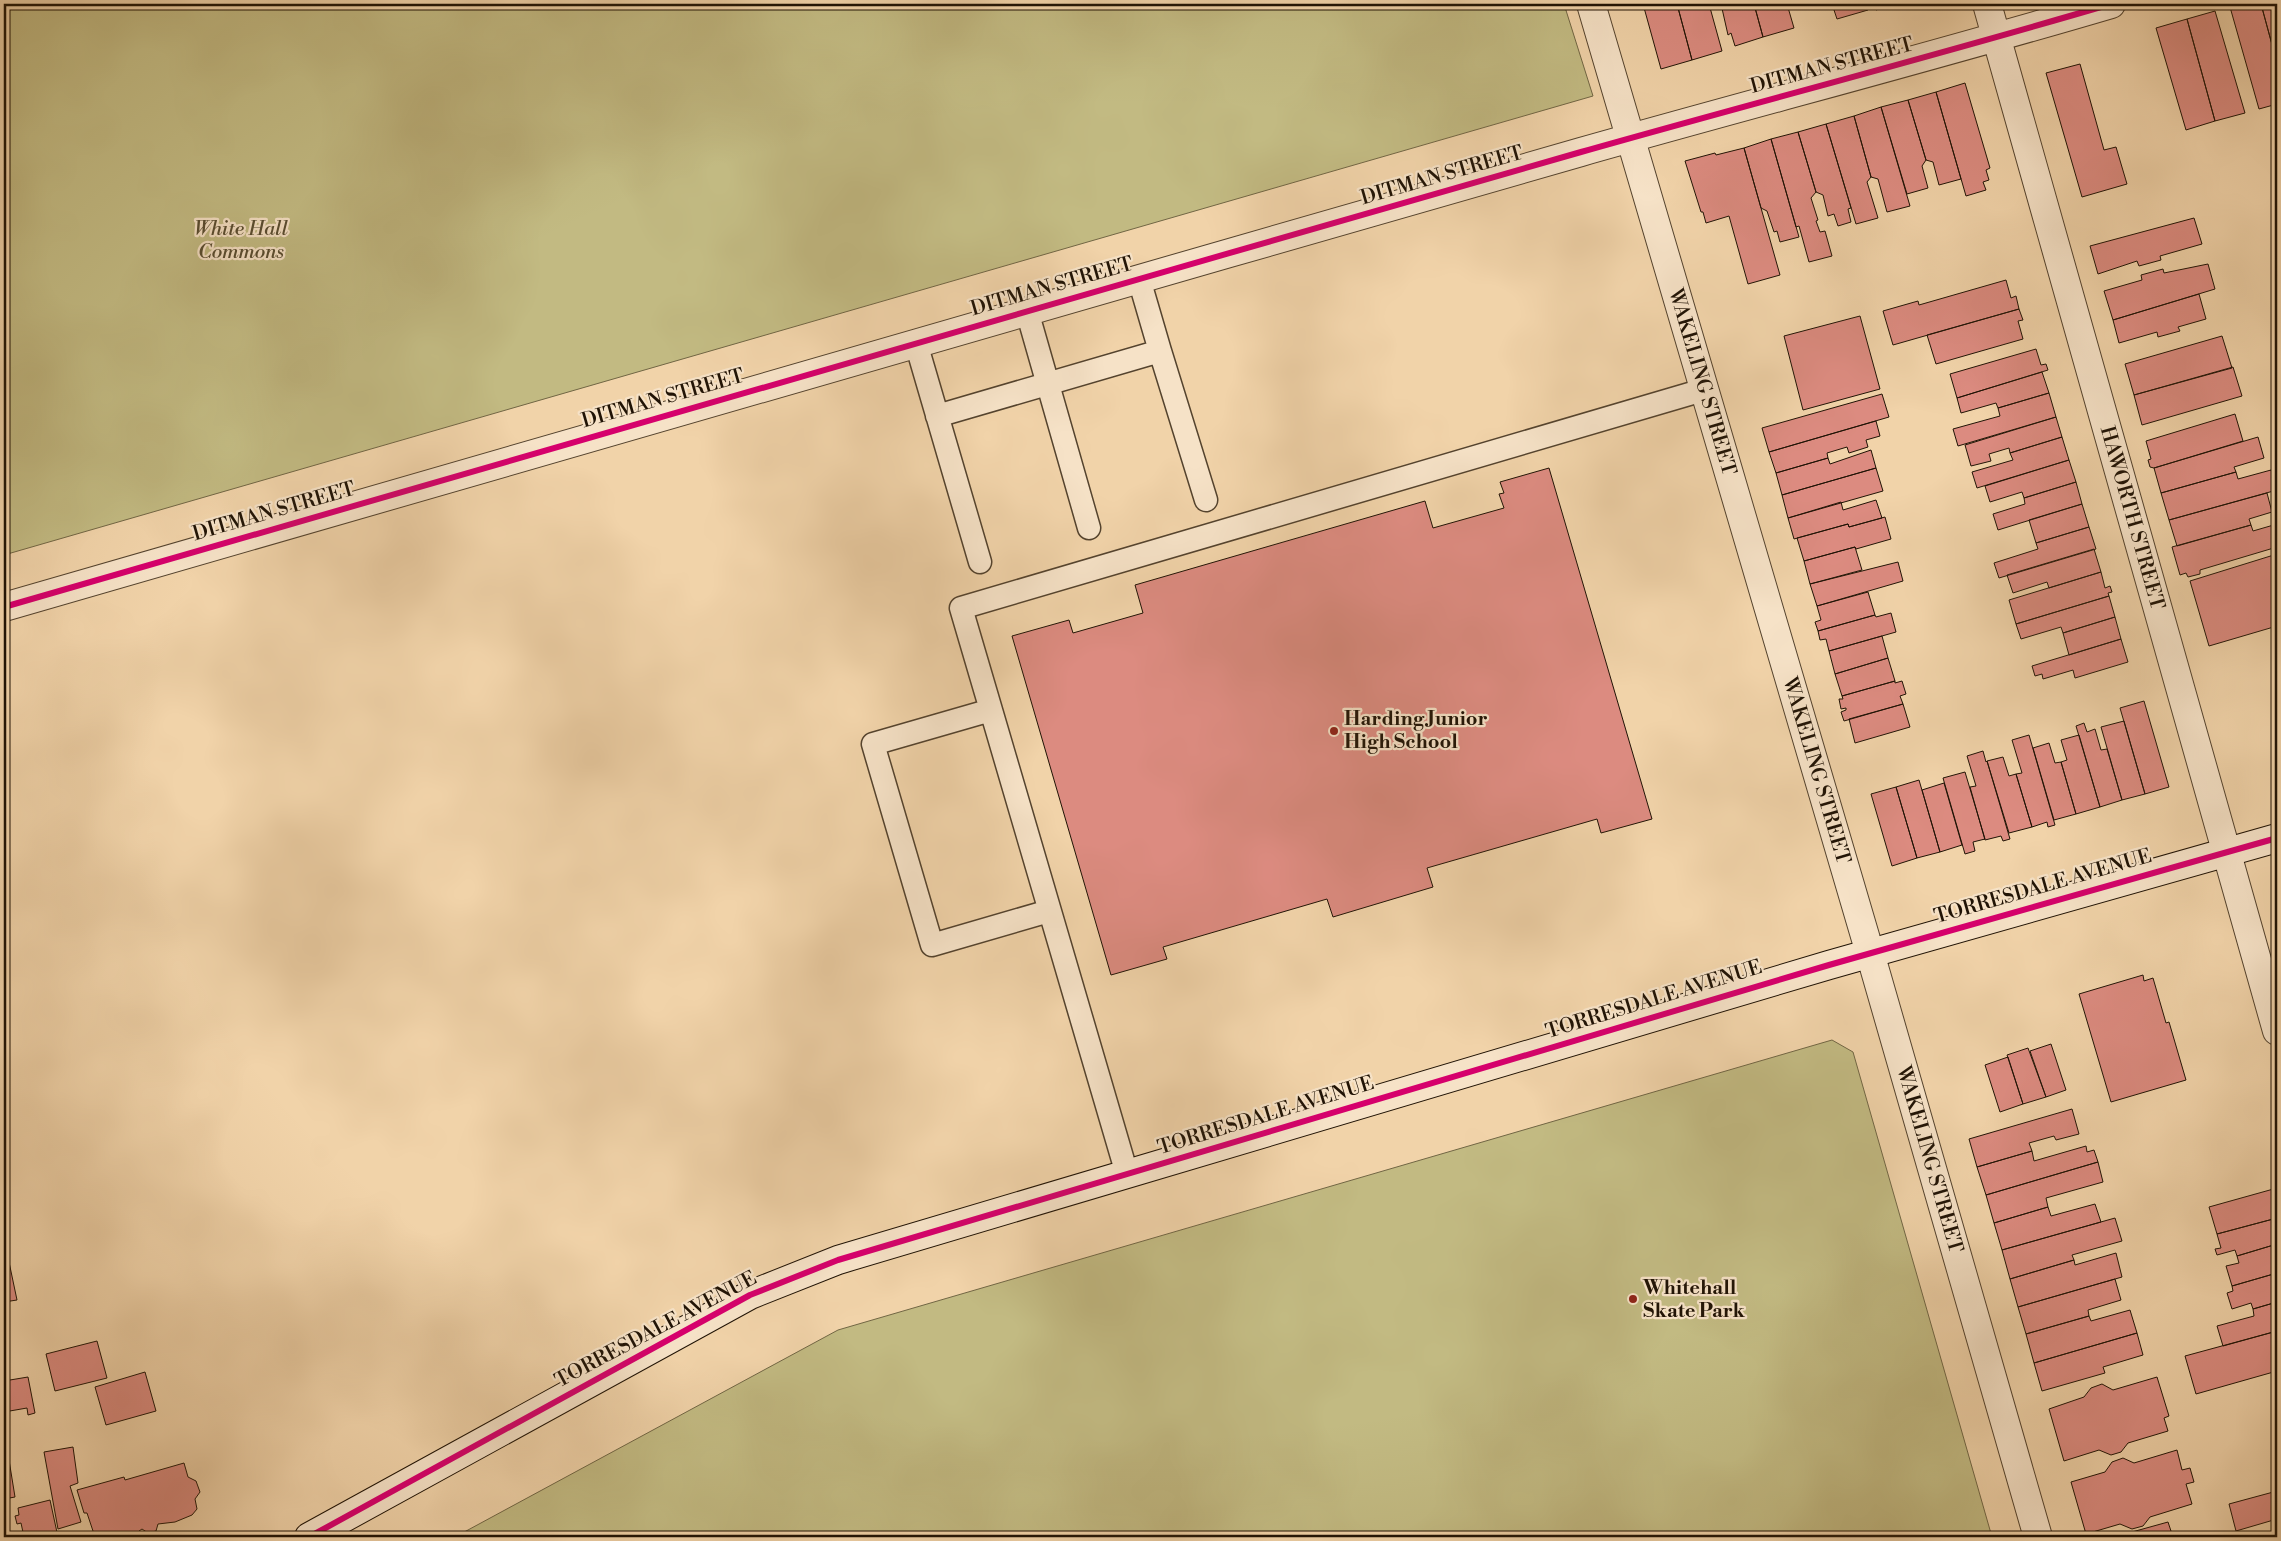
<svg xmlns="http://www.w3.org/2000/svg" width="2281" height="1541" viewBox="0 0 2281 1541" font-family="'Libre Bodoni',serif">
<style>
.green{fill:#c2ba82;stroke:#716644}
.building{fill:#dc8b80;stroke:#201305}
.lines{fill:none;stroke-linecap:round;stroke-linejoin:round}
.service-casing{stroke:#54432e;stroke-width:25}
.minor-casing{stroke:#54432e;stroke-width:30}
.secondary-casing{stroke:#201305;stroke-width:30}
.service{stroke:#f6e2c7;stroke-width:22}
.minor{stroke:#f6e2c7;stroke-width:28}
.secondary{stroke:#f6e2c7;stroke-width:28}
.cycleway-casing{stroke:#f6e2c7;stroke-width:9}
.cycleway{stroke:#d6006c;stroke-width:6}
.poi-dot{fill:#8f2418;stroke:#f6e2c7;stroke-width:2}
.labels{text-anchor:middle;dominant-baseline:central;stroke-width:4.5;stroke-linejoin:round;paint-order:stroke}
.street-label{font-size:20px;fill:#201305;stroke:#f6e2c7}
.park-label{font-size:20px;font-style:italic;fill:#594d31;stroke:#f6e2c7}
.poi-label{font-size:20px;font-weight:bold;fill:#201305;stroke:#f6e2c7;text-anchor:start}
</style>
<rect width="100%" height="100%" fill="#f1d3a9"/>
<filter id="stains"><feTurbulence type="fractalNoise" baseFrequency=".004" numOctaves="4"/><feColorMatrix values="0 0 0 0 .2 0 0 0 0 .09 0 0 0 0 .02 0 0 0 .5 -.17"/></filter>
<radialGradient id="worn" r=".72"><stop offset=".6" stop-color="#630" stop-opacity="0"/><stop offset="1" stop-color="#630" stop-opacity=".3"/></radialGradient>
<path class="green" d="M 4,4 L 1564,4 L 1593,96 L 4,555 Z
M 1832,1040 L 1853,1052 L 1992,1537 L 455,1537 L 838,1330 Z"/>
<path class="building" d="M 1643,4 L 1677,4 L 1692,60 L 1661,69 Z
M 1677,4 L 1709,4 L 1722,51 L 1692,60 Z
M 1721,4 L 1754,4 L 1763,37 L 1735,46 L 1731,33 L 1728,35 Z
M 1754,4 L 1787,4 L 1794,28 L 1763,37 Z
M 1832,4 L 1867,4 L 1868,10 L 1837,19 Z
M 1874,4 L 1895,4 L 1876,10 Z
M 2241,4 L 2261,4 L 2277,63 L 2277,104 L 2259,109 L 2230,7 Z
M 2261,4 L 2277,4 L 2277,63 Z
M 2215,11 L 2245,113 L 2215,121 L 2187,19 Z
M 2187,19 L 2215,121 L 2186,130 L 2156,28 Z
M 2080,64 L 2104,150 L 2116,147 L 2127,184 L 2082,197 L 2046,73 Z
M 1965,83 L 1990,168 L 1986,170 L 1989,180 L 1983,182 L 1986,190 L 1966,196 L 1936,92 Z
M 1936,92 L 1961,179 L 1939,185 L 1933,162 L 1926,160 L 1908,100 Z
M 1908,100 L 1926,160 L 1922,166 L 1928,188 L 1907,194 L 1881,107 Z
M 1881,107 L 1910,206 L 1887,212 L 1878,179 L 1871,177 L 1854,116 Z
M 1854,116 L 1871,177 L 1867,182 L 1878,218 L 1856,224 L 1826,124 Z
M 1826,124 L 1851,208 L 1848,209 L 1851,222 L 1838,226 L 1834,214 L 1828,216 L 1823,195 L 1816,192 L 1798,132 Z
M 1798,132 L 1816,192 L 1811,198 L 1818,220 L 1816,221 L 1820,232 L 1825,231 L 1832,256 L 1809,262 L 1799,226 L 1796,227 L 1771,139 Z
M 1771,139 L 1799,237 L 1780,242 L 1777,231 L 1774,232 L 1767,211 L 1761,208 L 1744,148 Z
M 1744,148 L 1780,275 L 1748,284 L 1729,216 L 1706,223 L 1703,212 L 1701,212 L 1685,161 L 1715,153 L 1716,155 Z
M 2194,218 L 2202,244 L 2160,256 L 2161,260 L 2139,266 L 2137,261 L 2098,274 L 2090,246 Z
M 2208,264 L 2215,289 L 2113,320 L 2104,291 L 2142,280 L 2141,275 L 2163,269 L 2164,273 Z
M 2006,280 L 2011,298 L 2016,296 L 2019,309 L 1893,345 L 1883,311 L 1918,301 L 1919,305 Z
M 2199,294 L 2206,319 L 2178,327 L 2180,331 L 2158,337 L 2157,332 L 2119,343 L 2113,320 Z
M 2019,309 L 2023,320 L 2018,321 L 2023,339 L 1936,364 L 1927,335 Z
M 1860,316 L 1880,389 L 1803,410 L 1784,336 Z
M 2222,336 L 2232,368 L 2134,395 L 2125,364 Z
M 2036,349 L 2041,365 L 2046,364 L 2048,370 L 1957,398 L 1950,374 Z
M 2233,367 L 2242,396 L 2142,425 L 2134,395 Z
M 2042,372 L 2049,393 L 1998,408 L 1996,403 L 1961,413 L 1957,398 Z
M 2049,393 L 2056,417 L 1958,446 L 1953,429 L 2000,416 L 1998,408 Z
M 1882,394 L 1889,417 L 1769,452 L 1762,428 Z
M 2235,414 L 2243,441 L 2154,468 L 2150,467 L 2148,460 L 2151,459 L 2146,441 Z
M 2056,417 L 2062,437 L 2010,453 L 2009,448 L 1989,454 L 1991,461 L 1971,466 L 1965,445 Z
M 1876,421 L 1880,436 L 1866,440 L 1868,447 L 1849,453 L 1847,447 L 1827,453 L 1828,458 L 1776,473 L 1769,452 Z
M 2062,437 L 2069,460 L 1977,488 L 1972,472 L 2013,460 L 2010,453 Z
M 2258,437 L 2264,458 L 2234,467 L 2236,472 L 2161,493 L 2154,468 Z
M 1871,450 L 1876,468 L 1782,495 L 1776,473 L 1828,458 L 1830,464 Z
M 2069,460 L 2076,482 L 2024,498 L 2022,492 L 1990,502 L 1985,486 Z
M 1549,468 L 1652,819 L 1601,833 L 1597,819 L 1427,868 L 1433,887 L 1333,917 L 1327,899 L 1163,947 L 1167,959 L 1111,975 L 1012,636 L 1069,620 L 1073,633 L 1143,613 L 1135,585 L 1425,501 L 1433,528 L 1504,508 L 1499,494 L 1504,493 L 1500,482 Z
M 1876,468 L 1883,491 L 1788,518 L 1782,495 Z
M 2271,470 L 2277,490 L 2169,520 L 2161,493 L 2236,472 L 2238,479 Z
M 2076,482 L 2082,504 L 1998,530 L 1993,514 L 2025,504 L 2024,498 Z
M 2267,493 L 2272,512 L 2249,519 L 2251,525 L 2177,546 L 2169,520 Z
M 1876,500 L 1882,518 L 1849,527 L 1848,524 L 1794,539 L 1788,518 L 1841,502 L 1843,510 Z
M 2082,504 L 2089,527 L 2036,543 L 2029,520 Z
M 1885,517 L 1891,539 L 1856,549 L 1855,547 L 1804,561 L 1797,538 L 1848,524 L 1849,527 Z
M 2277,524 L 2277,547 L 2200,570 L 2200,574 L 2188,577 L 2186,573 L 2180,575 L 2172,547 L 2251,525 L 2253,531 Z
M 2089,527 L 2096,549 L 1999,578 L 1994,563 L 2038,549 L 2036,543 Z
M 1855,547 L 1862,570 L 1810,584 L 1804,561 Z
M 2094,549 L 2101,572 L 2049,588 L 2047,582 L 2013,593 L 2007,575 Z
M 2277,554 L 2277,626 L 2209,646 L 2190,581 Z
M 1898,562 L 1903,581 L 1817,606 L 1810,584 Z
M 2101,572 L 2105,588 L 2110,586 L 2112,592 L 2108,593 L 2109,596 L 2016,624 L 2009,600 Z
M 1868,592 L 1875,615 L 1818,631 L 1815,622 L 1821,620 L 1817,606 Z
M 2109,596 L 2115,617 L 2063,633 L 2061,627 L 2021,639 L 2016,624 Z
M 1891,613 L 1896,632 L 1829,651 L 1826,639 L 1820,640 L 1818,631 L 1875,615 L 1876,617 Z
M 2115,617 L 2121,639 L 2069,655 L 2063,633 Z
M 1882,636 L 1888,658 L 1835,674 L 1829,651 Z
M 2121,639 L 2128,662 L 2075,678 L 2073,670 L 2043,679 L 2042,674 L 2035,676 L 2032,666 Z
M 1888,658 L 1895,681 L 1842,696 L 1835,674 Z
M 1895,681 L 1895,683 L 1902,681 L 1906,694 L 1900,696 L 1903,704 L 1844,721 L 1841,712 L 1846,710 L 1846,708 L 1841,709 L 1839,699 L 1843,699 L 1842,696 Z
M 2144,701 L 2169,787 L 2145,794 L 2120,708 Z
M 1903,704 L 1910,727 L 1855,743 L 1849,719 Z
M 2124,721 L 2145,794 L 2122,800 L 2101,727 Z
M 2084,723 L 2087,732 L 2095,729 L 2101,750 L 2107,749 L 2122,800 L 2100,807 L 2076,726 Z
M 2029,735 L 2055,825 L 2048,827 L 2047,822 L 2032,827 L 2016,774 L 2022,773 L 2012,740 Z
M 2079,735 L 2100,807 L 2076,814 L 2061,762 L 2067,760 L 2061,740 Z
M 2049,743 L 2055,763 L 2061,762 L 2076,814 L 2054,820 L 2033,748 Z
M 1983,751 L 1986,762 L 1987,761 L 2010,839 L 2003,841 L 2001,836 L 1985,840 L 1970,787 L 1976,786 L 1967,756 Z
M 2003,757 L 2009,776 L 2016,774 L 2032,827 L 2009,833 L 1987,761 Z
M 1965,772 L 1985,839 L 1973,842 L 1975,851 L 1965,854 L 1943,778 Z
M 1919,780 L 1940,852 L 1917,858 L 1896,787 Z
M 1944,783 L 1962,845 L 1940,852 L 1922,790 Z
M 1896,787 L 1917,858 L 1892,866 L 1871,794 Z
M 2143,975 L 2144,981 L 2153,978 L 2166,1023 L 2169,1022 L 2186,1080 L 2111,1102 L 2079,994 Z
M 2051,1044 L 2066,1090 L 2046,1097 L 2030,1051 Z
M 2028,1048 L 2046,1097 L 2023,1104 L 2007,1055 Z
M 2008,1057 L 2023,1104 L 2000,1112 L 1985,1065 Z
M 2072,1109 L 2079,1134 L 2056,1140 L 2054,1136 L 2029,1143 L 2032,1151 L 1977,1167 L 1969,1139 Z
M 2086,1146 L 2087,1152 L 2094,1150 L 2098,1162 L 1986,1195 L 1977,1167 L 2032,1151 L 2034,1161 Z
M 2098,1162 L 2103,1182 L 2046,1198 L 2048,1207 L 1994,1223 L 1986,1195 Z
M 2277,1188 L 2277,1218 L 2217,1234 L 2209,1207 Z
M 2095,1204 L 2101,1222 L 2002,1250 L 1994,1223 L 2048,1207 L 2051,1216 Z
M 2115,1218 L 2122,1241 L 2072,1255 L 2074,1260 L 2010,1279 L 2002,1250 Z
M 2277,1218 L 2277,1244 L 2237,1256 L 2235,1250 L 2217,1255 L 2215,1249 L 2221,1248 L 2217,1234 Z
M 2277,1244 L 2277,1273 L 2232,1286 L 2226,1266 L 2239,1263 L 2237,1256 Z
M 2116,1253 L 2122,1277 L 2018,1307 L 2010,1279 L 2074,1260 L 2075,1265 Z
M 9,1262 L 17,1300 L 4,1302 L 4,1263 Z
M 2277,1273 L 2277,1302 L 2253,1309 L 2251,1303 L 2232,1309 L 2227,1293 L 2233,1291 L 2232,1286 Z
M 2115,1279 L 2121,1300 L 2088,1310 L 2089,1316 L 2026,1334 L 2018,1307 Z
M 2277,1302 L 2277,1331 L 2223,1346 L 2217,1326 L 2254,1316 L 2253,1309 Z
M 2130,1310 L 2137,1333 L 2034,1363 L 2026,1334 L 2089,1316 L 2091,1321 Z
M 2277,1331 L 2277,1371 L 2196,1394 L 2185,1356 Z
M 2137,1333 L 2143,1355 L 2103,1367 L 2105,1373 L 2042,1391 L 2034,1363 Z
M 97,1341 L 107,1378 L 55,1391 L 46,1354 Z
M 145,1372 L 156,1411 L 106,1425 L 95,1387 Z
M 28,1377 L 35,1413 L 28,1415 L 27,1408 L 4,1412 L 4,1381 Z
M 2157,1377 L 2169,1416 L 2164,1418 L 2168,1431 L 2128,1443 L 2121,1452 L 2111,1455 L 2099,1450 L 2064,1461 L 2049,1409 L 2084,1397 L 2091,1388 L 2102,1384 L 2113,1390 Z
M 73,1447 L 78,1483 L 70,1486 L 81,1522 L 58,1529 L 44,1452 Z
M 2177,1450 L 2182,1470 L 2190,1468 L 2194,1482 L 2186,1484 L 2192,1504 L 2150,1517 L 2143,1526 L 2132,1529 L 2120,1524 L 2086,1534 L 2071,1482 L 2105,1472 L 2112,1462 L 2123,1458 L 2134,1463 Z
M 9,1460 L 15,1497 L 4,1499 L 4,1461 Z
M 184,1463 L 188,1477 L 196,1481 L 200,1492 L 195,1499 L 197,1509 L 192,1515 L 175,1522 L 158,1524 L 156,1531 L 148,1533 L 142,1529 L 139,1531 L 141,1537 L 95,1537 L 87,1513 L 84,1513 L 77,1490 L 124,1477 L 125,1480 Z
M 2277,1491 L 2277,1519 L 2236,1531 L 2229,1504 Z
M 50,1500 L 58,1537 L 24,1537 L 21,1523 L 17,1524 L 15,1516 L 19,1515 L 18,1508 Z
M 2168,1522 L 2173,1537 L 2114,1537 Z"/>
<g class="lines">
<g class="service-casing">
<path id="service" d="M 1027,311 L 1089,528
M 916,343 L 980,562
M 1160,351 L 1206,500
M 937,416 L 1160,351 L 1139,279
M 991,710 L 961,608 L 1703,390
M 1049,911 L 932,945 L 873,744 L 991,710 L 1127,1174"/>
</g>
<g class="minor-casing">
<g id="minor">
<path id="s1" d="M 1591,4 L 1870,953 L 2038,1537"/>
<path id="s2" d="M 1987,4 L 2277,1031"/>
<path d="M 4,607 C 529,455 1055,303 1581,152 C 1757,102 1935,56 2111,4"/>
</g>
</g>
<g class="secondary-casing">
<path id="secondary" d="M 309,1537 L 750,1295 L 838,1260 L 1829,965 L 2277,838"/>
</g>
<use href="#service" class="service"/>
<use href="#minor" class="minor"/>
<use href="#secondary" class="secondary"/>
<g class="cycleway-casing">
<path id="cycleway" d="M 4,607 C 529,455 1055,303 1581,152 C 1757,102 1935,56 2111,4
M 309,1537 L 750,1295 L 838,1260 L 1829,965 L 2277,838"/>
</g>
<use href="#cycleway" class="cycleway"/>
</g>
<g class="poi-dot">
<circle cx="1334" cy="731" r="5"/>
<circle cx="1633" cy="1299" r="5"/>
</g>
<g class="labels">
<g class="street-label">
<text transform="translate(1832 66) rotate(-15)">DITMAN STREET</text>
<text transform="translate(1442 176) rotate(-16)">DITMAN STREET</text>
<text transform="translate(1052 287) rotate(-16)">DITMAN STREET</text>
<text stroke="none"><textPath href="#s1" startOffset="394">WAKELING STREET</textPath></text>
<text transform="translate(663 399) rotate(-16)">DITMAN STREET</text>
<text transform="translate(274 512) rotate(-16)">DITMAN STREET</text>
<text stroke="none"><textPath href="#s2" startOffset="534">HAWORTH STREET</textPath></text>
<text stroke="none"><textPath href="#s1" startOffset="799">WAKELING STREET</textPath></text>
<text transform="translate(2043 887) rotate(-16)">TORRESDALE AVENUE</text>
<text transform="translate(1654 1000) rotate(-17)">TORRESDALE AVENUE</text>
<text transform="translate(1266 1116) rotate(-17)">TORRESDALE AVENUE</text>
<text stroke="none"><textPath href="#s1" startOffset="1204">WAKELING STREET</textPath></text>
<text transform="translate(656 1330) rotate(-28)">TORRESDALE AVENUE</text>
</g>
<g class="park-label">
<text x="241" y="229">White Hall<tspan x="241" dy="23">Commons</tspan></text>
</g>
<g class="poi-label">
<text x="1344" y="719">Harding Junior<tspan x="1344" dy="23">High School</tspan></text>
<text x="1643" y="1288">Whitehall<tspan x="1643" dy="23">Skate Park</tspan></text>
</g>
</g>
<rect width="2281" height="1541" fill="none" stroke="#f1d3a9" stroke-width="20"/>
<rect x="5" y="5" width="2271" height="1531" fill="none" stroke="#201305" stroke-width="2.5"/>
<rect x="10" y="10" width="2261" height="1521" fill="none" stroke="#201305"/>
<rect width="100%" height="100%" filter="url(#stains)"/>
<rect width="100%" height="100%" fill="url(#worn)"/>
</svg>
